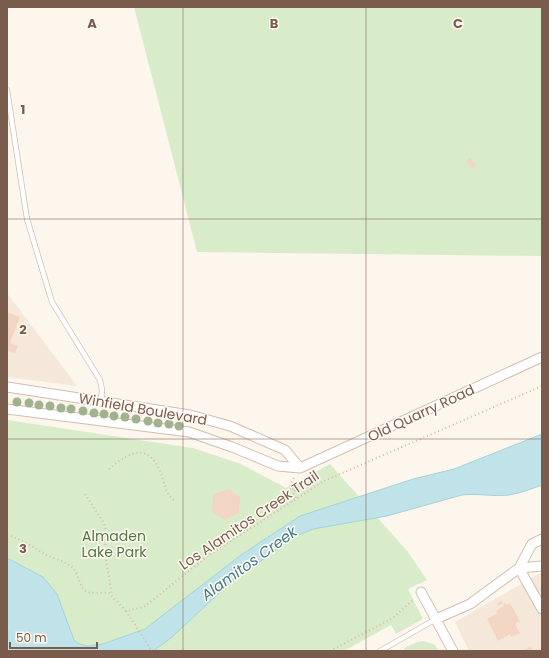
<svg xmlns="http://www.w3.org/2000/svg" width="549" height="658" viewBox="0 0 549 658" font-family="Poppins,sans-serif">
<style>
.residential{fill:#f5e8da}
.green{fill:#d8ecc9}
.water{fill:#bfe3e8;stroke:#a5d3da}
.building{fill:#f3d5c3}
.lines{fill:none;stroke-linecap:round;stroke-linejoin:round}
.lane-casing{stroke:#d1beb0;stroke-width:6}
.street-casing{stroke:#d1beb0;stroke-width:11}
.path{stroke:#d9b8a5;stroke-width:2;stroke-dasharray:1 3;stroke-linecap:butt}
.lane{stroke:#fff;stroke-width:4.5}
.street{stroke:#fff;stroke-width:9}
.tree{fill:#a0b28e}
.grid{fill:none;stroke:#7a5c4d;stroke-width:1;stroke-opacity:0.55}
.labels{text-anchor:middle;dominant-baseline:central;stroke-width:3;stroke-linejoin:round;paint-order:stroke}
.street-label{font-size:14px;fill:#7a5c4d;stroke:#fffaf3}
.park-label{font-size:14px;fill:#537a41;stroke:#fffaf3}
.water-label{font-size:15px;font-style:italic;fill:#437c86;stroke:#fffaf3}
.grid-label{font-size:13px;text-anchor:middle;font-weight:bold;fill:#7a5c4d;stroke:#fffaf3;stroke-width:3;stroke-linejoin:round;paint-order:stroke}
</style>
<rect width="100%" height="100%" fill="#fdf6ec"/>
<path class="residential" d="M 7,293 L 77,386 L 7,377 Z
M 542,572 L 542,651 L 469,651 L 455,622 Z"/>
<path class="green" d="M 134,7 L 542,7 L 542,256 L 197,252 Z
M 7,420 L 193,448 L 241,464 L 286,488 L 330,464 L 408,552 L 427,580 L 408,589 L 423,619 L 396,634 L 391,625 L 344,651 L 7,651 Z
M 424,641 L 435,645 L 439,651 L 406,651 L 404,648 L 417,642 Z"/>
<path class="water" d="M 542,434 L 542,485 C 531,489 521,493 509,495 C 494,497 478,493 462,495 L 387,516 L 313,529 L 294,537 L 229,584 L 171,638 L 153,651 L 7,651 L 7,558 L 43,577 L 57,594 L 74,640 L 79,644 L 88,646 L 103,644 L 145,629 L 241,555 L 300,516 L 413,479 L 454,469 Z"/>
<path class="building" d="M 470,158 L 476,166 L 472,169 L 466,161 Z
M 7,312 L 20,317 L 10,343 L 18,346 L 15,353 L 9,351 L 7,353 Z
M 228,489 L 240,497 L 239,513 L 225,520 L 212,512 L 213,495 Z
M 501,601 L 503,603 L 499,606 L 497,603 Z
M 505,603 L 506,605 L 510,603 L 520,621 L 515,624 L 520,633 L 511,637 L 510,634 L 498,641 L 487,619 L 498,613 L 496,611 L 504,606 L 503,605 Z
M 530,647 L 534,651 L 522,651 Z"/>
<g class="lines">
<g class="lane-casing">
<path id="lane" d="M 7,90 L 27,219 L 52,302 L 100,380 L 102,390 L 101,401
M 380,651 L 436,619"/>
</g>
<g class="street-casing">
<path id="street" d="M 7,387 L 190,415 L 230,426 L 285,450 L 300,468
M 7,409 L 189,432 L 232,447 L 278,466 L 300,468 L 542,357
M 519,568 L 542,609
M 519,568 L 542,566
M 421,592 L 453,651
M 436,619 L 470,604 L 519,568 L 532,544 L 542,539"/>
</g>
<path class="path" d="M 109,469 C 131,450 150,442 162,476 C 165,485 166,495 174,500
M 294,478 L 289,487 L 290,490 L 299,485 L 300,487 L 293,492 L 296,498
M 85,494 L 104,523 L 106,532 L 105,554 L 112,595
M 7,535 C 23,539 34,549 49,556 C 57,560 67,562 73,568 C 80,575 78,587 87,592 C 94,594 102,592 109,593 L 126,611 L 144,607 L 209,555 L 324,481 L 542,386
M 126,611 L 152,651
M 330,651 L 393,618 L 414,599"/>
<use href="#lane" class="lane"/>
<use href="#street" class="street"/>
</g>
<g class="tree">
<circle cx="17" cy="402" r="4.5"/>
<circle cx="29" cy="403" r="4.5"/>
<circle cx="39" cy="405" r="4.5"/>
<circle cx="50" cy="406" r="4.5"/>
<circle cx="61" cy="408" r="4.5"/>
<circle cx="71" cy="409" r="4.5"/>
<circle cx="83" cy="411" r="4.5"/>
<circle cx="94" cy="413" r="4.5"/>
<circle cx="104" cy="414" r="4.5"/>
<circle cx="114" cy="416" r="4.5"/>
<circle cx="125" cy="417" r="4.5"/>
<circle cx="136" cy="419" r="4.5"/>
<circle cx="148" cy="421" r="4.5"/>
<circle cx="158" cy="423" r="4.5"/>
<circle cx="169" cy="424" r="4.5"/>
<circle cx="179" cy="426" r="4.5"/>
</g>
<path class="grid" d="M 183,7 L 183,651M 366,7 L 366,651M 7,219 L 542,219M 7,439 L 542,439"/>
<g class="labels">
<g class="street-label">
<text transform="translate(143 409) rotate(10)">Winfield Boulevard</text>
<text transform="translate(421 413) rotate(-25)">Old Quarry Road</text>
<text transform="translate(249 520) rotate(-34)">Los Alamitos Creek Trail</text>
</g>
<g class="park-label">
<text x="114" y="536">Almaden<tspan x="114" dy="16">Lake Park</tspan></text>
</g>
<g class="water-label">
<text transform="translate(249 563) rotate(-36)">Alamitos Creek</text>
</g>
</g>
<g class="grid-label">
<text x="92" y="28">A</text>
<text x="274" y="28">B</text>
<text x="458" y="28">C</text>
<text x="23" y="114">1</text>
<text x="23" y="334">2</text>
<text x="23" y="553">3</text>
</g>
<rect width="549" height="658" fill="none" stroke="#7a5c4d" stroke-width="16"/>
<path d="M10 642v6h87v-6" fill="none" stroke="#7a5c4d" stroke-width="2"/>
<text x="16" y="642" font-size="12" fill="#7a5c4d" stroke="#fffaf3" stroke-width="3" paint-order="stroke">50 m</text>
</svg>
